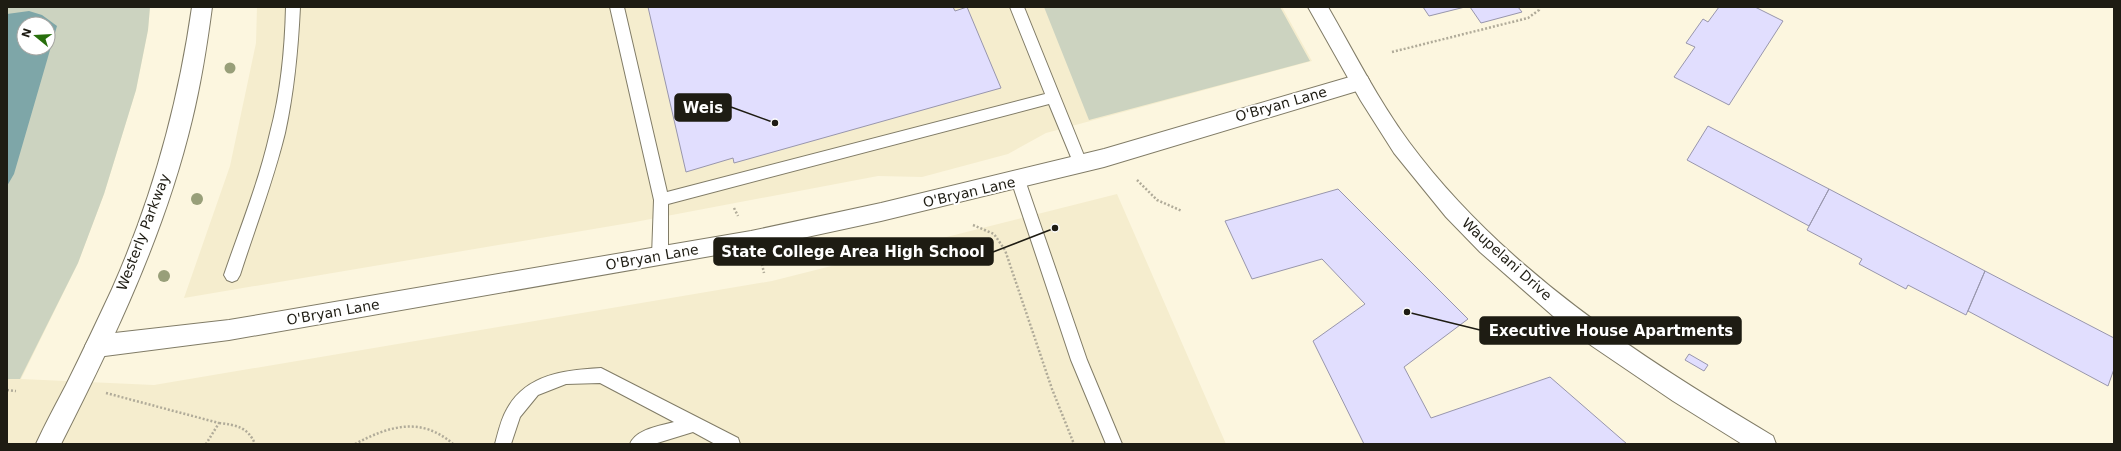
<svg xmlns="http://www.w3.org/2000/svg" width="2121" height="451" viewBox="0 0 2121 451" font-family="'DejaVu Sans',sans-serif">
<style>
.built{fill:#f5edce;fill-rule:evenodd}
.green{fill:#ccd3c0;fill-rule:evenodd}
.water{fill:#7ea6a8;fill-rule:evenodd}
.building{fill:#e1defe;stroke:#9896ac}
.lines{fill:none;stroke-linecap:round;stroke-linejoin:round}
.service-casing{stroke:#817c67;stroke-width:2}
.minor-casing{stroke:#817c67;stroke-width:2}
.tertiary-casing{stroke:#817c67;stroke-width:2}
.secondary-casing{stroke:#817c67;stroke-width:2}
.path{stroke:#b0ab99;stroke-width:2.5;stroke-dasharray:2 2;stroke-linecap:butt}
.service{fill:#fff;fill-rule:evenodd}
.minor{fill:#fff;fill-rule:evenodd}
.tertiary{fill:#fff;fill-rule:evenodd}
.secondary{fill:#fff;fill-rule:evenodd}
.tree{fill:#989f79}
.labels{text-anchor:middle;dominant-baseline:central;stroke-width:4;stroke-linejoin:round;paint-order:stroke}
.street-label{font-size:14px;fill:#1e1c13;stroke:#fff}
.leader{fill:none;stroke:#1e1c13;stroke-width:1.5}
.callout-dot{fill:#1e1c13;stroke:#fff;stroke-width:1.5}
.callout{fill:#1e1c13;stroke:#1e1c13;stroke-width:1.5}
.callout-label{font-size:15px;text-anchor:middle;font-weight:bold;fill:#fff}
</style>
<rect width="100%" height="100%" fill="#fcf6df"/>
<path class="built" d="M 7,7 L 150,7 L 148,30 L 136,90 L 104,194 L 78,263 L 21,379 L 154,385 L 772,281 L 1117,194 L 1226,444 L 7,444 ZM 24,24 L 48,24 L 48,48 L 24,48 Z
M 257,7 L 1282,7 L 1312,61 L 1046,133 L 1008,154 L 922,177 L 878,176 L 635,222 L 184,298 L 230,166 L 256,43 Z"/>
<path class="green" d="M 7,7 L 150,7 L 148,30 L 136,90 L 104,194 L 78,263 L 20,379 L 7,379 ZM 24,24 L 48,24 L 48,48 L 24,48 Z
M 1044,7 L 1280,7 L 1310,61 L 1089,120 Z"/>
<path class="water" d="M 29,11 L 42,15 L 57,26 L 14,174 L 7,186 L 7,14 ZM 24,24 L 48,24 L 48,48 L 24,48 Z"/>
<path class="building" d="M 648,7 L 953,7 L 955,11 L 967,7 L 1001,88 L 734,163 L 733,158 L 686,172 Z
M 1423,7 L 1465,7 L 1429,16 Z
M 1470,7 L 1518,7 L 1522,12 L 1481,23 Z
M 1719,7 L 1755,7 L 1783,21 L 1729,105 L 1674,77 L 1695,47 L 1686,43 L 1703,19 L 1708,22 Z
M 1708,126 L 1829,189 L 1809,226 L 1687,160 Z
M 1338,189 L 1468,319 L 1404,367 L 1431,418 L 1550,377 L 1627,444 L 1364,444 L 1313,341 L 1365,304 L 1322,259 L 1252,279 L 1225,221 Z
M 1829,189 L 1985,271 L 1966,315 L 1908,285 L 1906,289 L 1859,264 L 1862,259 L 1807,230 Z
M 1985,271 L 2114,338 L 2114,369 L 2108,386 L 1968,311 Z
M 1689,354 L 1708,365 L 1704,371 L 1685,360 Z"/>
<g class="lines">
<g class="service-casing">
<path id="service" d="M 286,7 L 300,7 C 298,49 294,92 285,133 C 273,182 255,228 240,275 L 237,280 L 232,282 L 227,280 L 224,275 C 240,228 259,182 270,133 C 281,92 285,49 286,7 Z
M 610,7 L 624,7 L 667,192 L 1045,94 L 1010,7 L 1024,7 L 1087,163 L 1085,167 L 1080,169 L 1075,167 L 1049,104 L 668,204 L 668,256 L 665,261 L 660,263 L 655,261 L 652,256 L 654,200 Z
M 1018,174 L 1023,176 L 1025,180 L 1087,360 L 1122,444 L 1106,444 L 1071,360 L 1011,180 L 1013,176 Z
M 601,368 L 738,438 L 740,444 L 715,444 L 693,432 L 654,444 L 630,444 C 636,429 660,426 674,422 L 600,383 L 566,384 L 538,395 L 520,417 L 511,444 L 495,444 C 498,433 501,419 507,409 C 526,374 565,370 601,368 Z"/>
</g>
<g class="minor-casing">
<path id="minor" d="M 1360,74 L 1367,76 L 1370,82 L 1367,88 L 1104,167 L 881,221 L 751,249 L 229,340 L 97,357 L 89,353 L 85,346 L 89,339 L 97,335 L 229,320 L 751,231 L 881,203 L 1104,149 Z"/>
</g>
<g class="tertiary-casing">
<path id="tertiary" d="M 1308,7 L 1328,7 C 1354,52 1378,100 1409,142 C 1503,269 1639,356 1773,436 L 1776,444 L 1742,444 L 1673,401 L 1592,346 L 1553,316 L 1480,252 L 1446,217 L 1394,153 L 1361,101 Z"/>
</g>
<g class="secondary-casing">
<path id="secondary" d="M 192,7 L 212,7 C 207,45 201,83 192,120 C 165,233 114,340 61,444 L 36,444 C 45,424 56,404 66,385 C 82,353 97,321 112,289 C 152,199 178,105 192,7 Z"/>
</g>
<path class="path" d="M 1392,52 L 1528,18 L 1539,10 L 1539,7
M 1137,180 L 1157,200 L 1182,211
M 734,208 L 738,216
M 973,225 L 994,234 L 1005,250 L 1052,389 L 1074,444
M 762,264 L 764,273
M 7,390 L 16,391
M 106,393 L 219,423 L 206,444
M 219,423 C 236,425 248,427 255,444
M 355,444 C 389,426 421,416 453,444"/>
<use href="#service" class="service"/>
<use href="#minor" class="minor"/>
<use href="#tertiary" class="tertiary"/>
<use href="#secondary" class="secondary"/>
</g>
<g class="tree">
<circle cx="230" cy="68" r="5.5"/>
<circle cx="197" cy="199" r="6"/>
<circle cx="164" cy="276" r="6"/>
</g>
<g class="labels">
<g class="street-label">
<text transform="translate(1281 104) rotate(-16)">O'Bryan Lane</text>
<text transform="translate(969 192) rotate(-13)">O'Bryan Lane</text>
<text transform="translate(143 232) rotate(-69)">Westerly Parkway</text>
<text transform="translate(652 257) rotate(-10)">O'Bryan Lane</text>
<text transform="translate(1507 259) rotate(42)">Waupelani Drive</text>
<text transform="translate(333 312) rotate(-10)">O'Bryan Lane</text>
</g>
</g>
<path class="leader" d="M775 123L731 107M1055 228L993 252M1407 312L1480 330"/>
<g class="callout-dot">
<circle cx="775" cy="123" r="4"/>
<circle cx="1055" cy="228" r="4"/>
<circle cx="1407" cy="312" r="4"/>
</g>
<g class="callout">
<rect x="675" y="94" width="56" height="27" rx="4"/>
<rect x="714" y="238" width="279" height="27" rx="4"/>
<rect x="1480" y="317" width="261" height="27" rx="4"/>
</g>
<g class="callout-label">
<text x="703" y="113">Weis</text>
<text x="853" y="257">State College Area High School</text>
<text x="1611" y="336">Executive House Apartments</text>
</g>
<rect width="2121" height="451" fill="none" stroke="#1e1c13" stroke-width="16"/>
<g transform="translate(36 36) rotate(288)"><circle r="19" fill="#ffffff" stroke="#a5a4a1"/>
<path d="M0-3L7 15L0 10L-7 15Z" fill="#276e0c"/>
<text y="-6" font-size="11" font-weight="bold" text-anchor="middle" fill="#1e1c13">N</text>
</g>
</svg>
